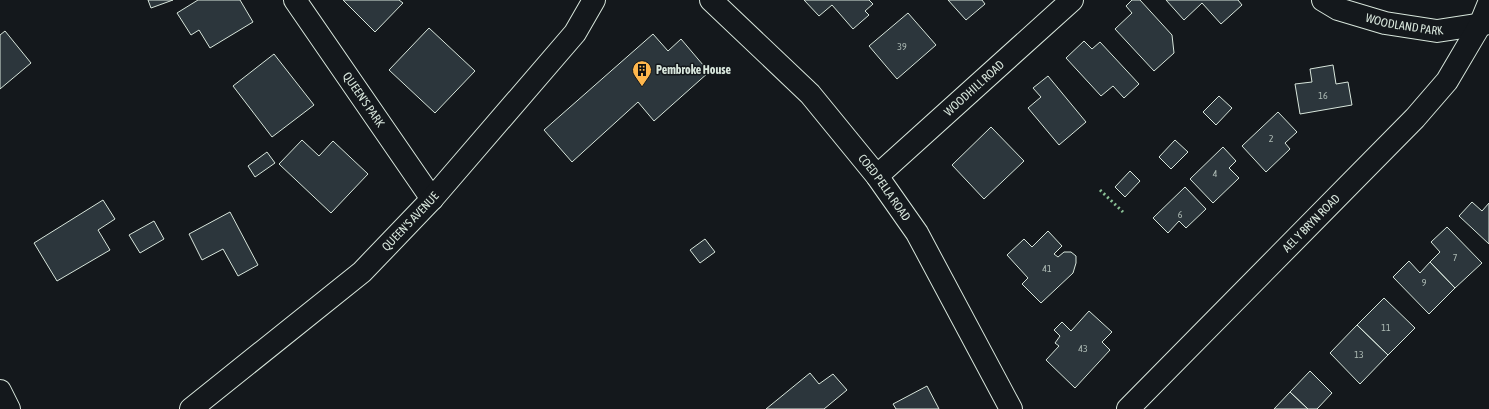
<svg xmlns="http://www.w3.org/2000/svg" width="1489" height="409" viewBox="0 0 1489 409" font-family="'Asap Condensed',sans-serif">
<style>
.building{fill:#2c363c;stroke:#d8e6dc}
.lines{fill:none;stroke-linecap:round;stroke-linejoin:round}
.minor-casing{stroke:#d8e6dc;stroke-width:24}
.minor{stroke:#14181c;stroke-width:22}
.hedge{stroke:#8ac095;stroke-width:3;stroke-dasharray:2 3;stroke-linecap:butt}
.labels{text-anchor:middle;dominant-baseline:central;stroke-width:3;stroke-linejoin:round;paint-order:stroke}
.number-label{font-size:10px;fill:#adbab4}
.street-label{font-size:12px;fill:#d8e6dc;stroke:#14181c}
.poi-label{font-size:12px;font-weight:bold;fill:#d8e6dc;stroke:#14181c;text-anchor:start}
</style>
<rect width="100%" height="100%" fill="#14181c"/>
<path class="building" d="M 148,0 L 173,0 L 151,8 Z
M 198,0 L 240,0 L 253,22 L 210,48 L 199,30 L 191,35 L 177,13 Z
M 343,0 L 399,0 L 403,3 L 375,32 Z
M 804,0 L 869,0 L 873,4 L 865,11 L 869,15 L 853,29 L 832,5 L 819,16 Z
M 948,0 L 982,0 L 985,4 L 966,20 Z
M 1132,0 L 1140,0 L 1172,35 L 1174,53 L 1154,71 L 1115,29 L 1132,13 L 1126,6 Z
M 1166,0 L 1238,0 L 1242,5 L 1221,24 L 1202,3 L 1184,20 Z
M 908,13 L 936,45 L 897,79 L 869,46 Z
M 429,28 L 475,71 L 435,113 L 389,70 Z
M 5,31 L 31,63 L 0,89 L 0,35 Z
M 653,34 L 668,51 L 681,39 L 709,72 L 654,121 L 638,102 L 572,162 L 544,130 Z
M 1084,41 L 1092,49 L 1100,42 L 1139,84 L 1124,98 L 1113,86 L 1101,96 L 1066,58 Z
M 274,54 L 314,105 L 272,137 L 233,86 Z
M 1333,65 L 1336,84 L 1348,82 L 1352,105 L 1300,114 L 1295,84 L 1312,82 L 1310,69 Z
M 1048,76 L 1086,122 L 1059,145 L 1028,108 L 1041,97 L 1033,88 Z
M 1219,96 L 1232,108 L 1216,125 L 1203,112 Z
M 1278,112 L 1297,132 L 1285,143 L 1290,149 L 1266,172 L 1242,146 Z
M 991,127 L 1024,161 L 984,199 L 952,165 Z
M 302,140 L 319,156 L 333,141 L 368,174 L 331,213 L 279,164 Z
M 1175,140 L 1188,152 L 1171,169 L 1159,157 Z
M 1223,147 L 1236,161 L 1229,168 L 1239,178 L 1213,203 L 1190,179 Z
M 267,152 L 275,163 L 255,177 L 248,166 Z
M 1130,171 L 1140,181 L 1125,197 L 1115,187 Z
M 1185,187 L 1206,209 L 1186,228 L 1179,221 L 1168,233 L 1153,218 Z
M 103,200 L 115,219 L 98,230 L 110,250 L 57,281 L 34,243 Z
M 1472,202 L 1482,211 L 1489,203 L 1489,244 L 1459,216 Z
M 230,212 L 258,265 L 238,276 L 223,249 L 202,260 L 189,234 Z
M 154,221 L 164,239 L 140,253 L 129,235 Z
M 1447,227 L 1482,263 L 1455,288 L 1430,262 L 1440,252 L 1431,242 Z
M 1048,231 L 1062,246 L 1054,254 L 1058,257 L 1064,252 L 1071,252 L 1076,256 L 1076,263 L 1073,273 L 1041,303 L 1022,284 L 1028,278 L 1007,255 L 1024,239 L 1032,247 Z
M 705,239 L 715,252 L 700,263 L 690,250 Z
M 1409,261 L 1420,273 L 1430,262 L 1455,288 L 1429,314 L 1393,277 Z
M 1384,298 L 1415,328 L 1388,355 L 1357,325 Z
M 1089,311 L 1112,332 L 1102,342 L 1110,350 L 1075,388 L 1046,360 L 1059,346 L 1055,343 L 1060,336 L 1054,330 L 1062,322 L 1071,331 Z
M 1357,325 L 1388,355 L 1360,384 L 1330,353 Z
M 1310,371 L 1332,393 L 1317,409 L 1308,409 L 1290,392 Z
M 810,373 L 819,384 L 833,374 L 847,390 L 824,409 L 766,409 Z
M 927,386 L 939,409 L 896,409 L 893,404 Z
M 1290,392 L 1308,409 L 1274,409 Z"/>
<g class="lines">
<g class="minor-casing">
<g id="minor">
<path id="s1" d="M 295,0 L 432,199"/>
<path id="s2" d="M 711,0 L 810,94 L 877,176 L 917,233 L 1011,409"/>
<path id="s3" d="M 1323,0 L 1338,9 L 1385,23 L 1437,31 L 1489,23"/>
<path id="s4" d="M 877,176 L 1072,0"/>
<path d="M 0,391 L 9,409"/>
<path id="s5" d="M 191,409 L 362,272 L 432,199 L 575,33 L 594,0"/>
<path id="s6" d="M 1128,409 L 1415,118 L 1447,81 L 1480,25 L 1489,3"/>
</g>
</g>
<use href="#minor" class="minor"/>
<path class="hedge" d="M 1100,190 L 1123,212"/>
</g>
<defs>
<g id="building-pin" transform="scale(1)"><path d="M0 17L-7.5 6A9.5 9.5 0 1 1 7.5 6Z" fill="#ffb74d" stroke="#14181c"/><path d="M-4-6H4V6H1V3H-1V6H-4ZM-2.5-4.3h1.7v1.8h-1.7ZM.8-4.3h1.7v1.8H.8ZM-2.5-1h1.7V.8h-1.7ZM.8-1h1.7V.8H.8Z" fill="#111"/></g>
</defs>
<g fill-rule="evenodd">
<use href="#building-pin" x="642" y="70"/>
</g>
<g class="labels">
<g class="number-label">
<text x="902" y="46">39</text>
<text x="1323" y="95">16</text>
<text x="1271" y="138">2</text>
<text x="1215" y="173">4</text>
<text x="1180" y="214">6</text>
<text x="1455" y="257">7</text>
<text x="1047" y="268">41</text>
<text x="1424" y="282">9</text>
<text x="1386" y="327">11</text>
<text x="1083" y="348">43</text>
<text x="1359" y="354">13</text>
</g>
<g class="street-label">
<text stroke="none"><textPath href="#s3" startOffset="86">WOODLAND PARK</textPath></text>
<text stroke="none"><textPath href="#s4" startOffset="131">WOODHILL ROAD</textPath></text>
<text stroke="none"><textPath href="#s1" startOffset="121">QUEEN'S PARK</textPath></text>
<text stroke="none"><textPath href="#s2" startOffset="256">COED PELLA ROAD</textPath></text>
<text stroke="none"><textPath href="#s5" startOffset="289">QUEEN'S AVENUE</textPath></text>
<text stroke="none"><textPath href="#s6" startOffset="261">AEL Y BRYN ROAD</textPath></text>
</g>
<g class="poi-label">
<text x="656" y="70">Pembroke House</text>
</g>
</g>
</svg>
